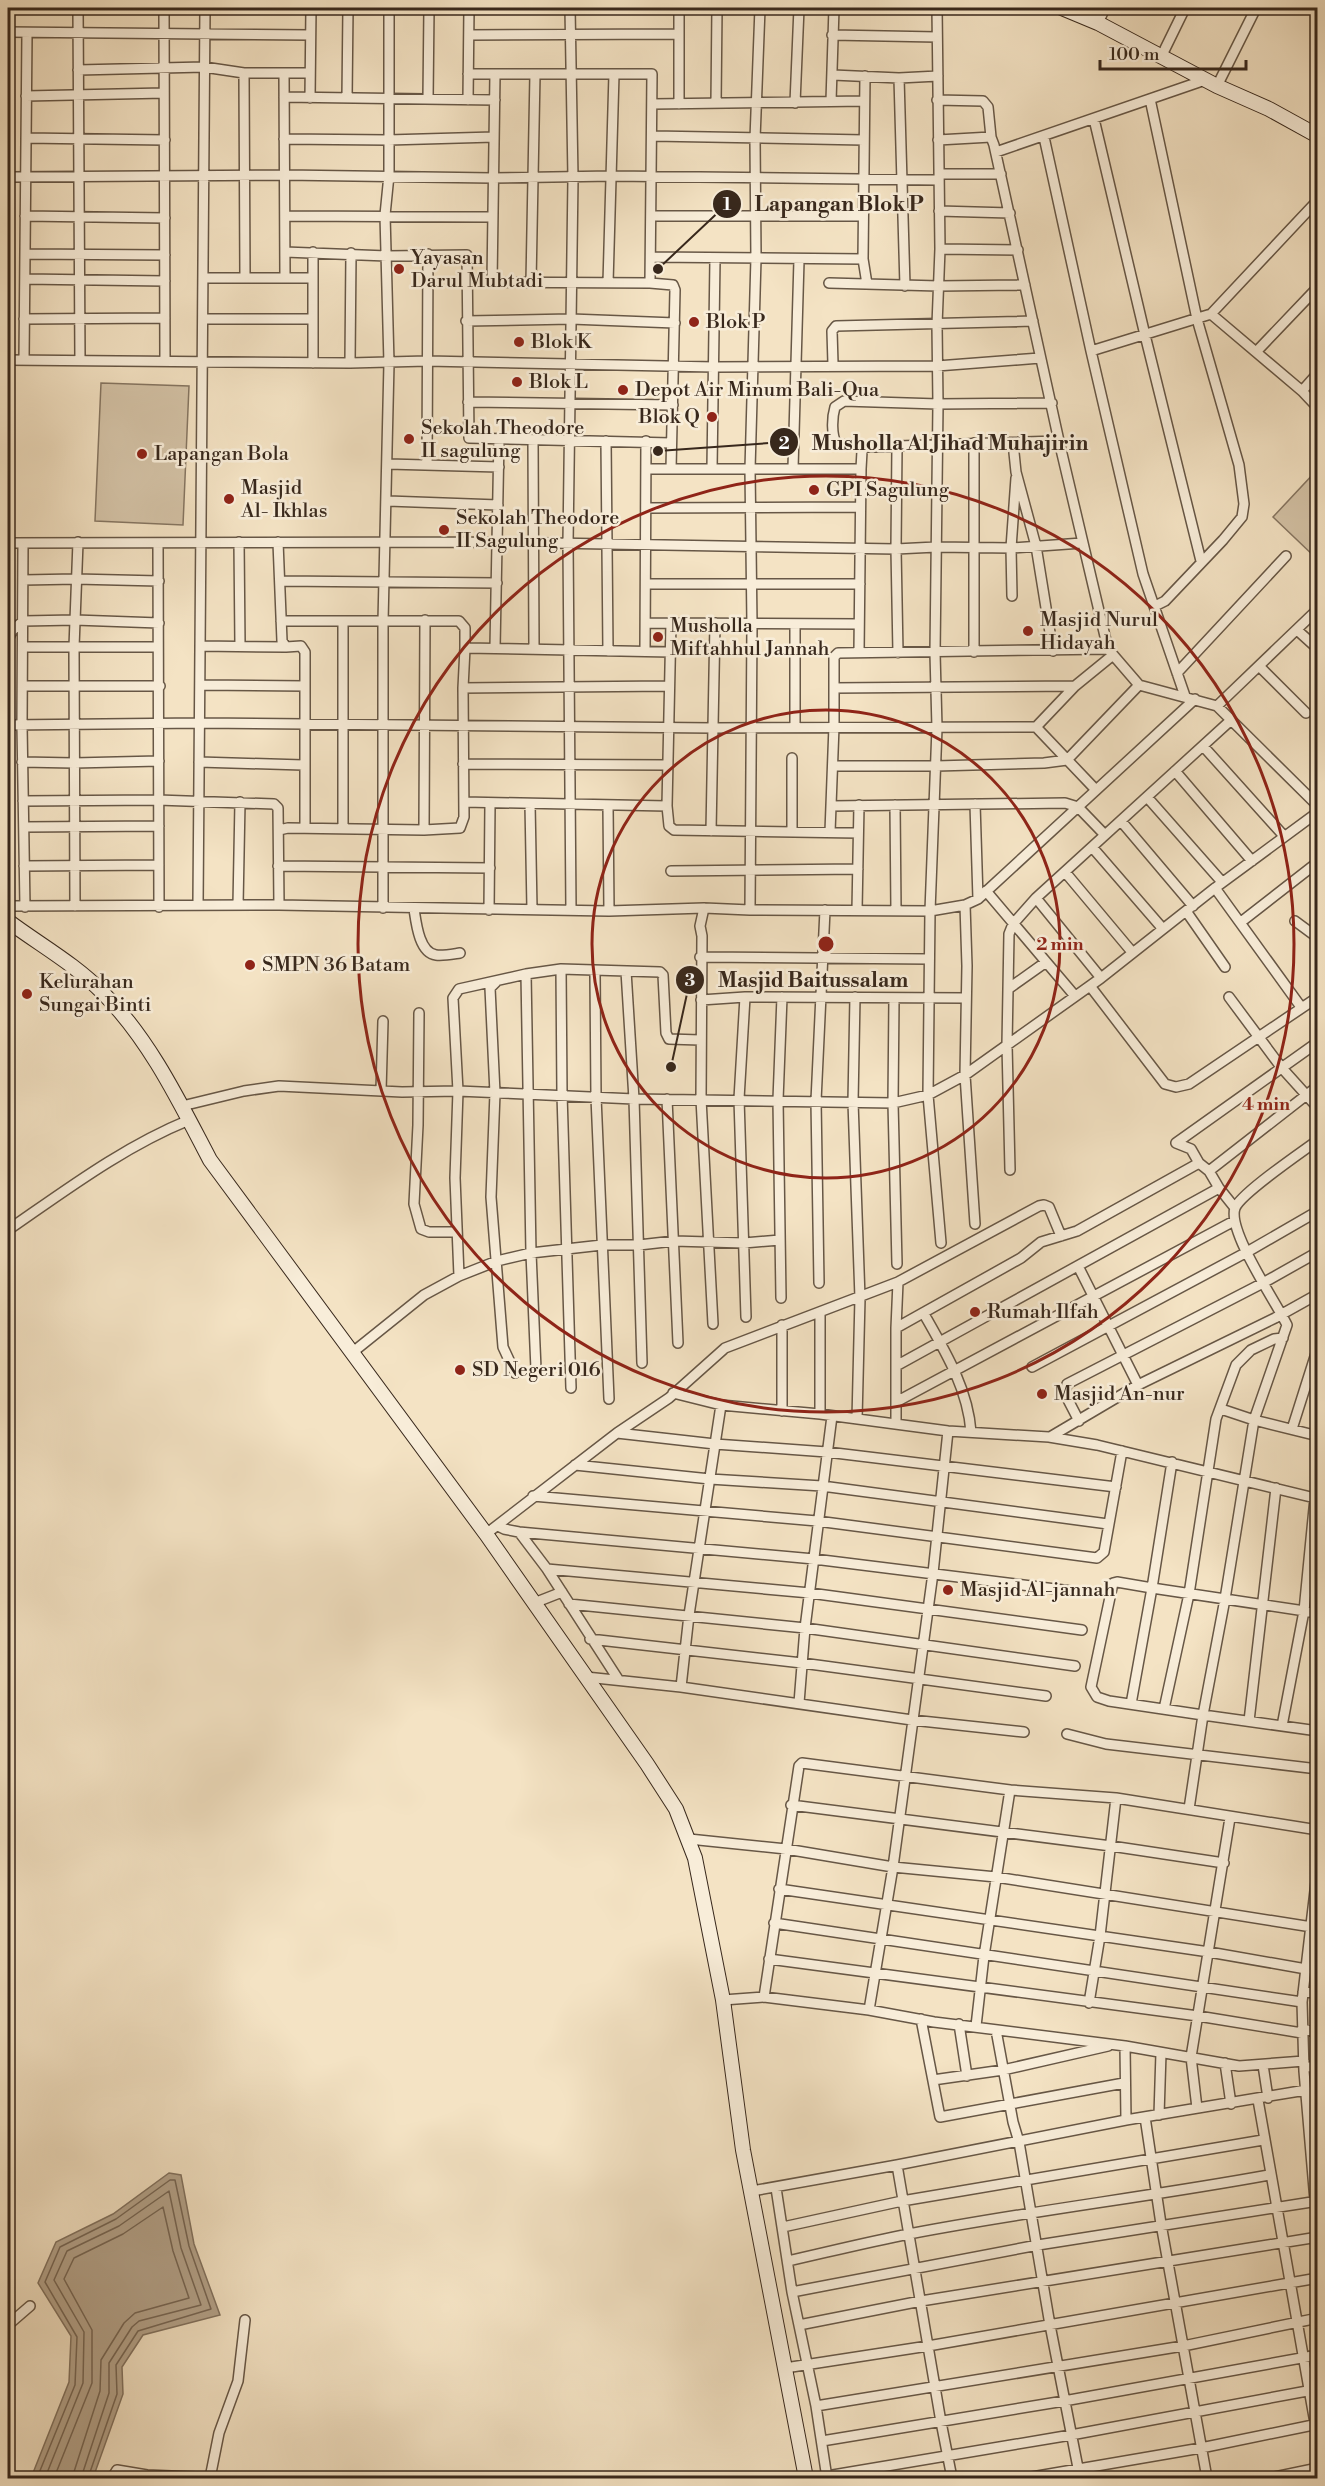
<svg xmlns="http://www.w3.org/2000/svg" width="1325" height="2486" viewBox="0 0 1325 2486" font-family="'Libre Bodoni',serif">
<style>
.green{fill:#d4c3a7;stroke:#867662;stroke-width:1.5}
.water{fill:#b4a38b;stroke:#82725f;stroke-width:1.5}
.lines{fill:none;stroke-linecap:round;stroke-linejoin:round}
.shore{stroke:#766654;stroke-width:1.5}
.street-casing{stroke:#675746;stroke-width:12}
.secondary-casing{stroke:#38281c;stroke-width:16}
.street{stroke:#f8edd9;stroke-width:9}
.secondary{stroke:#f8edd9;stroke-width:14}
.ring{fill:none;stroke:#8f2418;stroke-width:3}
.poi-dot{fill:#8f2418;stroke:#f8edd9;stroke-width:2}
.labels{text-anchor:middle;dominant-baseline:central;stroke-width:5;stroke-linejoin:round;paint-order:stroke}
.poi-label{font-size:20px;fill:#38281c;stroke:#f8edd9;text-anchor:start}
.centre{fill:#8f2418;stroke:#f8edd9;stroke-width:3}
.ring-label{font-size:18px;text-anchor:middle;font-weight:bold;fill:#8f2418;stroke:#f8edd9;stroke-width:5;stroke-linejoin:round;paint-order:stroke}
.leader{fill:none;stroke:#38281c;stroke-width:2}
.callout-dot{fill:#38281c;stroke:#f8edd9;stroke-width:2}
.mark-label{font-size:18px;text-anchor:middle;font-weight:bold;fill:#fff}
.callout-label{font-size:21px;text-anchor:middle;font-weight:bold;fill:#38281c;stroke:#f8edd9;stroke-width:5;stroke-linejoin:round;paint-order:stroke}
</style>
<rect width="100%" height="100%" fill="#f4e3c4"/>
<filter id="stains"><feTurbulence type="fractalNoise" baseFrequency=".00333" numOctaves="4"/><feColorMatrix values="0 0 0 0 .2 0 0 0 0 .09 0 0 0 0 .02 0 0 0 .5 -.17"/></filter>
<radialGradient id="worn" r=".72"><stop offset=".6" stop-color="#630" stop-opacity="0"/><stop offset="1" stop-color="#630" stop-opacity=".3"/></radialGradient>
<path class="green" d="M 101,383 L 189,386 L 183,525 L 95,521 Z
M 1317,470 L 1317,559 L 1273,517 Z"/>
<path class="water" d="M 169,2173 L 181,2175 L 194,2244 L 220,2315 L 143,2335 L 122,2367 L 123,2394 L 93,2478 L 31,2478 L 69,2382 L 71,2336 L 38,2283 L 56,2242 L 113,2214 Z"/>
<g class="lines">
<path class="shore" d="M 37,2478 L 75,2385 L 77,2337 L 45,2282 L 60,2247 L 116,2219 L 170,2180 L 175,2180 L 189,2246 L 211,2309 L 138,2331 L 116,2365 L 117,2394 L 88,2478
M 45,2478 L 83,2383 L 84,2332 L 54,2280 L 67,2251 L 119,2226 L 169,2191 L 181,2248 L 201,2305 L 139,2321 L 132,2327 L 109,2363 L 109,2393 L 81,2478
M 54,2478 L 92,2383 L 92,2330 L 64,2279 L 74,2258 L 123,2234 L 163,2207 L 173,2251 L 189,2298 L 135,2313 L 124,2323 L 101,2360 L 100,2391 L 72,2478"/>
<g class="street-casing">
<path id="street" d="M 78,8 L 80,360
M 164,8 L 165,361
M 570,8 L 573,178 L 568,543 L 571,910
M 937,8 L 940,249 L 937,325 L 938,404 L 935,653 L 937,728 L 930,911 L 928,1095 L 941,1243
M 1098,23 L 1105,8
M 8,32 L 310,35
M 469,35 L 678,34
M 832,35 L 937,37
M 1162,55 L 1185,8
M 78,70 L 204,67 L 244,73 L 310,73
M 244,73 L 245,278
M 284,73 L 285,278
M 468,74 L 652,74 L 650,283
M 833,75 L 899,78 L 938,76
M 865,76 L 863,259 L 867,284
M 899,78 L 905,286
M 1217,86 L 1256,8
M 26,96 L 164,93
M 284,97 L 495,100
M 310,98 L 311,8
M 347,98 L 348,8
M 428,99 L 429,8
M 1150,99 L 1197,319 L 1239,465 L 1244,504 L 1242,517 L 1223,540 L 1165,601 L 1155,606
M 468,100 L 469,8
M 937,100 L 983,101 L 988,107 L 991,137
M 831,101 L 834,8
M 716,103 L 717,8
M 795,103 L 799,8
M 653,104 L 864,101
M 679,104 L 679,8
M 1094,119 L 1145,335 L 1201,561
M 653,136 L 864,140
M 1044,137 L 1091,351 L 1143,574 L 1185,696
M 26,138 L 165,140
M 284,139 L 388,140 L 494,137
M 938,140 L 991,137 L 994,145 L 1059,441 L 1108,649 L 1139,685 L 1217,706 L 1318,806
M 996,152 L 1205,80
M 939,174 L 1001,174
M 8,177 L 285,175 L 492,178 L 612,176 L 938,180
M 939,211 L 1010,213
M 25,216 L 165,218
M 285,216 L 493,217
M 651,216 L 863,216
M 940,249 L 1018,250
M 285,252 L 387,256 L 467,255 L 469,438 L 671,443
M 25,254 L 165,255
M 651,257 L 863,259
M 203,278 L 313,278
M 25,279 L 165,281
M 467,282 L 650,283 L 673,285 L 675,290 L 671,469
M 492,282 L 495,74
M 531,282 L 535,74
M 608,283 L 614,74
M 829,283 L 939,286 L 1025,285
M 1211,314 L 1302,391 L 1318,408
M 24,319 L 165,318
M 203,319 L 313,319
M 466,321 L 571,319 L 675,323
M 1091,351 L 1211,314 L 1318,200
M 1256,352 L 1318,287
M 8,360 L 350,363 L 427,361 L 714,367 L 937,366 L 1040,358
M 24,360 L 27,33
M 313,363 L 313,252
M 350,363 L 351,253
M 833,364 L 832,331 L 836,326 L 1033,321
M 1302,391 L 1318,373
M 468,402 L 673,405
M 1052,403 L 938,404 L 844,401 L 835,407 C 832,417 831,436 837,444 L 865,447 L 1059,441
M 533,440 L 534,648
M 606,441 L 608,651
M 974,443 L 974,652
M 1013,443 L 1016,472 L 1036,546 L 1053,651
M 897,446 L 896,549 L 898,653
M 388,464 L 499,467
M 427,465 L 428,254
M 712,468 L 715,259
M 793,468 L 799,260
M 646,469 L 861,469
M 388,501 L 498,505
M 646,508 L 860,507
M 239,542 L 240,646
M 278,542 L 282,641 L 286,647 L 301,646 L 305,652 L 305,828
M 8,543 L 498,542 L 896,549 L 936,547 L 1011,548 L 1082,543
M 23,543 L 22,725 L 25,907
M 158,544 L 159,907
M 23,580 L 76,579 L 159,581
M 280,581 L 497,583
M 647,584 L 860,584
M 1012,596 L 1011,548 L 1016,478
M 647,623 L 859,624
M 1297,630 L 1318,649
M 8,640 L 12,631 L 23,621 L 75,620 L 159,623
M 200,646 L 286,647
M 23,647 L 158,647
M 465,648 L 671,652
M 495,648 L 499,439
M 645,651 L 646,441
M 859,652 L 861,469 L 862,451 L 865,447
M 1259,666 L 1306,713
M 1177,673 L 1286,556
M 200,685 L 305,686
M 23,686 L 160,686
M 463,688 L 669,686
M 834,688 L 1075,686
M 1217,706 L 1318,609
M 8,725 L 200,723 L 713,728 L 1036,727 L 1096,790
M 795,726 L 795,624
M 1036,727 L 1075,686 L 1113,655
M 1203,746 L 1284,836
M 22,762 L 74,763 L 159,761
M 199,762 L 303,765
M 463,764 L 668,765
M 833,766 L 936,766 L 1044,763 L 1067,760 L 1139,685
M 1175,771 L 1252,861
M 1147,797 L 1222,882
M 23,801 L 158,800 L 274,804 L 278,808 L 279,905
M 464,802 L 667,806 L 671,622
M 530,804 L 532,909
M 975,804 L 978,899
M 895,805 L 896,911
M 608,806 L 609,911
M 667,806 L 669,826 L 674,830 L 858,833
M 832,806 L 1065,803 L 1078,807 L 1105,835
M 1121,821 L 1193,906
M 24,827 L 159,826
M 343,829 L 343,622
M 279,830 L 288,828 L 424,830 L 460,828 L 464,817 L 463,688 L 465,648 L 465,628 L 459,621 L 281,621
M 424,830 L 425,620
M 711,831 L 715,623
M 792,832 L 792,758
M 830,832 L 834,726 L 834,657 L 838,653 L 1108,649
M 1092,847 L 1163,929
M 24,866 L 159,865
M 278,866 L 490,868
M 671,871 L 858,869
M 1065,872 L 1132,952
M 1215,888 L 1301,1007
M 986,891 L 1075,996
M 1036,898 L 1101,978
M 198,905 L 205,8
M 238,905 L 240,802
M 965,905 L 967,966 L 965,1075 L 975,1224
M 8,906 L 279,905 L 609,911 L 704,908 L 750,910 L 930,911 L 965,905 L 978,899 L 1195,699
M 75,906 L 74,647 L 78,542
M 383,908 L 383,622 L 389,363 L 385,215 L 389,175 L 389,8
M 704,908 L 700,926 L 702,936 L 701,1099 L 713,1324
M 414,909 C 416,922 419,953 436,955 C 443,956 453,954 460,953
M 489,910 L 490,804
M 750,910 L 752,624 L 750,469 L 756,258 L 755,139 L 760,8
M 857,910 L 859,805
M 1186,911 L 1225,967
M 1295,921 L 1318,938
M 1241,922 L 1318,862
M 700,957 L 929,959
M 561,969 L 562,1094 L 571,1388
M 593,971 L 595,974 L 596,1097 L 609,1399
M 626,971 L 634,1099 L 642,1363
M 526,974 L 531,1253 L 536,1369
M 496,982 L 490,988 L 495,1093 L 491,1197 L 503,1347 L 515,1373
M 1090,986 L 1165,1084 L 1176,1087 L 1189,1084 L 1318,997
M 1008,989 L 1046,962
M 745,997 L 739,1099 L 746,1317
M 855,997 L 853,1102 L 860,1298 L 857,1419
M 1229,997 L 1281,1067 L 1318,1108
M 894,998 L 893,1103 L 897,1264
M 701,1000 L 745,997 L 966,998
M 419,1013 L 418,1125 L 414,1204 L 421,1229 L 429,1232 L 457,1232
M 381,1091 L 383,1021
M 667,1099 L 678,1343
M 182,1106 L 244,1091 L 279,1086 L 402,1092 L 458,1091 L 634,1099 L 893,1103 L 928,1095 L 965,1075 L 1101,978 L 1215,888 L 1318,812
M 1318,1140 C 1302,1152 1241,1193 1235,1208 C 1227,1231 1276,1302 1287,1325 L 1254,1420 L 1318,1436
M 1176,1143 L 1318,1042
M 1176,1143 L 1191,1149 L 1199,1163 L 1209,1171 L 1219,1188 L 1235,1208
M 1010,1170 L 1007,1045 L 1009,934 L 1013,924 L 1036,898 L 1230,721
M 1209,1171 L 1318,1086
M 8,1230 C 66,1190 123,1147 189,1120
M 1078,1266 L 1138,1385
M 459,1276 L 455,1178 L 458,1091 L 453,998 L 459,989 L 526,974 L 561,969 L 660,972 L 663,975 L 666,1033 L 669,1039 L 700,1040
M 819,1283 L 816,1101 L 825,910
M 781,1298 L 778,1100 L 782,997
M 924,1314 C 945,1351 968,1389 971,1432
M 896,1328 L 898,1282
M 353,1352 L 424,1295 L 459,1276 L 497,1261 L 531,1253 L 602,1245 L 639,1245 L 674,1241 L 744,1243 L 780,1240
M 896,1366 L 1219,1188
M 1032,1367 L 1247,1252 L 1318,1211
M 673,1393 L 721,1405 L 820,1414 L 948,1431 L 1049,1437 L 1097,1445 L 1315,1498 L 1304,1611 L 1282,1726
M 896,1402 L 1234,1221
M 782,1411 L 782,1325
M 820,1414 L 820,1312
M 1079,1421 L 1065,1394 L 1067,1384 L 1263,1283 L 1318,1252
M 896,1424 L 896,1328 L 1021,1258 L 1041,1242 L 1077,1231 L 1199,1163
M 1292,1429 L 1318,1347
M 617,1433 L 715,1444 L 827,1452 L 1116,1487
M 1050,1437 L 1138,1385 L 1275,1318 L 1318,1294
M 1172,1462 L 1152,1588 L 1117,1582 L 1113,1583 L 1091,1687 L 1097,1697 L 1109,1701 L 1203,1715 L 1225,1599 L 1254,1420 L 1221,1409
M 575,1465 L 710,1479 L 822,1486 L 1108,1524
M 533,1496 L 817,1521 L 1097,1558 L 1104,1552 L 1122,1451
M 498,1526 L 504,1529 L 519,1532 L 814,1559 L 1079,1592
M 519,1532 L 547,1569 L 618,1679
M 486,1534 L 617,1433 L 669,1398 L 725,1348 L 898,1282 L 1039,1206 L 1044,1205 L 1049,1207 L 1061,1236
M 547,1569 L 810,1593 L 1082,1630
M 534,1603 L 562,1592
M 569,1604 L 805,1628 L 1075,1666
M 590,1639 L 802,1663 L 1046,1696
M 586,1677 L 681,1687 L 912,1720 L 1024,1732
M 681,1687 L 689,1615 L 721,1405
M 799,1703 L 805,1628 L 832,1416
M 1131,1704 L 1152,1588 L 1318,1613
M 1164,1709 L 1189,1594 L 1216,1419 L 1236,1365 L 1251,1350 L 1274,1339 L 1283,1338
M 1249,1721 L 1276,1488
M 1067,1734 L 1106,1744 L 1318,1769
M 791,1805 L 1111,1846 L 1224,1863
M 1189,1809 L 1203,1715 L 1318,1731
M 689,1839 L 786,1849 L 893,1867 L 996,1877 L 1318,1928
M 779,1889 L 1209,1952 L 1306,1969
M 774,1923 L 1302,2002
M 769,1959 L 1198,2016 L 1302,2033
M 1303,1992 L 1318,1993
M 764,1997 L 799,1766 L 802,1763 L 1010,1790 L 1116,1798 L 1318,1830
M 723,2000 L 764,1997 L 869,2010 L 934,2022 L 1125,2046 L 1239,2066 L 1304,2061
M 1089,2003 L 1100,1936 L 1116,1798
M 869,2010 L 893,1867 L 933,1573 L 948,1431
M 921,2019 L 940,2117 L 1124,2083
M 959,2024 L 967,2076
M 976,2026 L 984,1956 L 1010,1790
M 1302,2029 L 1318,2032
M 996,2030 L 1013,2122 L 1019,2142 L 1050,2325 L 1080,2478
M 1125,2046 L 1126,2120
M 1225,2063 L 1231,2104
M 1263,2065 L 1268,2098
M 1304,2066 L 1318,2068
M 933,2080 L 1003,2070 L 1108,2046
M 1258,2100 L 1318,2440
M 1197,2108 L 1191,2057 L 1230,1818
M 1159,2115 L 1161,2053
M 1145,2117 L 1161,2224 L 1207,2478
M 897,2165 L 941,2422 L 952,2478
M 776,2188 L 792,2292 L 816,2406 L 827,2478
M 752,2191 L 897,2165 L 1126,2120 L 1306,2090
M 1315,2201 L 1304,2071 L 1302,2002 L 1318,1865
M 783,2227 L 902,2201 L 1263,2140
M 788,2261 C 828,2252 868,2242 909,2234 C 1028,2211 1149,2197 1269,2175
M 792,2292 L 1038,2245 L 1318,2201
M 8,2325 L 30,2306
M 799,2325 L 921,2301 L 1318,2237
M 785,2368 L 928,2346 L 1318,2278
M 816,2406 L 1183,2346 L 1318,2318
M 822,2441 L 1064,2401 L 1318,2355
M 827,2476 L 1071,2435 L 1318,2389
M 112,2478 L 117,2470 L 147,2475 L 220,2478
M 210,2478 L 219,2433 L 238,2381 L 245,2320
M 1026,2478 L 1201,2448 L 1318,2424
M 1269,2478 L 1318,2468"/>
</g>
<g class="secondary-casing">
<path id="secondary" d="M 1062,8 L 1098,23 L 1217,86 L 1269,109 L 1318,136
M 8,921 C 40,945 75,964 103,993 C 150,1040 180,1103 210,1160 L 486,1534 L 647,1764 L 676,1809 L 695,1858 L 723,2000 L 743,2150 L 806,2478"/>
</g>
<use href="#street" class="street"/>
<use href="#secondary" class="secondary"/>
</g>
<g class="ring">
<circle cx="826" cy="944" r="234"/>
<circle cx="826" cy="944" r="468"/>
</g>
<g class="poi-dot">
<circle cx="399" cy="269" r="6"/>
<circle cx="694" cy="322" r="6"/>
<circle cx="519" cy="342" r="6"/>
<circle cx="517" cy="382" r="6"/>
<circle cx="623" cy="390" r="6"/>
<circle cx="712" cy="417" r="6"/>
<circle cx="409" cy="439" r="6"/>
<circle cx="142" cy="454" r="6"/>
<circle cx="814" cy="490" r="6"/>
<circle cx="229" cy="499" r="6"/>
<circle cx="444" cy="530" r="6"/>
<circle cx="1028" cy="631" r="6"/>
<circle cx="658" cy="637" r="6"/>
<circle cx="250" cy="965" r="6"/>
<circle cx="27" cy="994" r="6"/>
<circle cx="975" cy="1312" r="6"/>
<circle cx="460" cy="1370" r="6"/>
<circle cx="1042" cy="1394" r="6"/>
<circle cx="948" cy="1590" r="6"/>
</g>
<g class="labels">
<g class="poi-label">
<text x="411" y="258">Yayasan<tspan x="411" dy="23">Darul Mubtadi</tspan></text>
<text x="706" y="322">Blok P</text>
<text x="531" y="342">Blok K</text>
<text x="529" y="382">Blok L</text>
<text x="635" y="390">Depot Air Minum Bali-Qua</text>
<text x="700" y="417" text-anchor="end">Blok Q</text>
<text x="421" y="428">Sekolah Theodore<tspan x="421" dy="23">II sagulung</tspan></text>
<text x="154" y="454">Lapangan Bola</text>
<text x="241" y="488">Masjid<tspan x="241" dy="23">Al- Ikhlas</tspan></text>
<text x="826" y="490">GPI Sagulung</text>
<text x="456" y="518">Sekolah Theodore<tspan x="456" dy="23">II Sagulung</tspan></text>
<text x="1040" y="620">Masjid Nurul<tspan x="1040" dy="23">Hidayah</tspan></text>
<text x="670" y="626">Musholla<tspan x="670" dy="23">Miftahhul Jannah</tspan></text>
<text x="262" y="965">SMPN 36 Batam</text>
<text x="39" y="982">Kelurahan<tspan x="39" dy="23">Sungai Binti</tspan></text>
<text x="987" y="1312">Rumah Ilfah</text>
<text x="472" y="1370">SD Negeri 016</text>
<text x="1054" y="1394">Masjid An-nur</text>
<text x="960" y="1590">Masjid Al-jannah</text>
</g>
</g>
<circle cx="826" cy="944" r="9" class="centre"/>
<g class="ring-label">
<text x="1060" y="950">2 min</text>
<text x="1266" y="1110">4 min</text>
</g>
<path class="leader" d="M658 269L727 204M658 451L784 442M671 1067L690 980"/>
<g class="callout-dot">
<circle cx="658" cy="269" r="6"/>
<circle cx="658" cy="451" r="6"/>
<circle cx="671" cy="1067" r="6"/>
<circle cx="727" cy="204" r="15"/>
<circle cx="784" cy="442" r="15"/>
<circle cx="690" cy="980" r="15"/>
</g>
<g class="mark-label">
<text x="727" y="210">1</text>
<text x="784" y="449">2</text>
<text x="690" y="986">3</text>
</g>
<g class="callout-label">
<text x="839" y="211">Lapangan Blok P</text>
<text x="950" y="450">Musholla Al Jihad Muhajirin</text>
<text x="813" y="987">Masjid Baitussalam</text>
</g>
<rect width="1325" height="2486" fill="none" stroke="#f4e3c4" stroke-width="30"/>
<rect x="9" y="9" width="1307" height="2468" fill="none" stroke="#38281c" stroke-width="3"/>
<rect x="15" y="15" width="1295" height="2456" fill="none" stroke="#38281c" stroke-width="1.5"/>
<path d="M1100 60v9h146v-9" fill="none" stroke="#38281c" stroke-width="3"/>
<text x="1109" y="60" font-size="18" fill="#38281c" stroke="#f8edd9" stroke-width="4.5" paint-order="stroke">100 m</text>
<rect width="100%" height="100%" filter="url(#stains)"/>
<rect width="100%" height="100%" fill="url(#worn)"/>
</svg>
